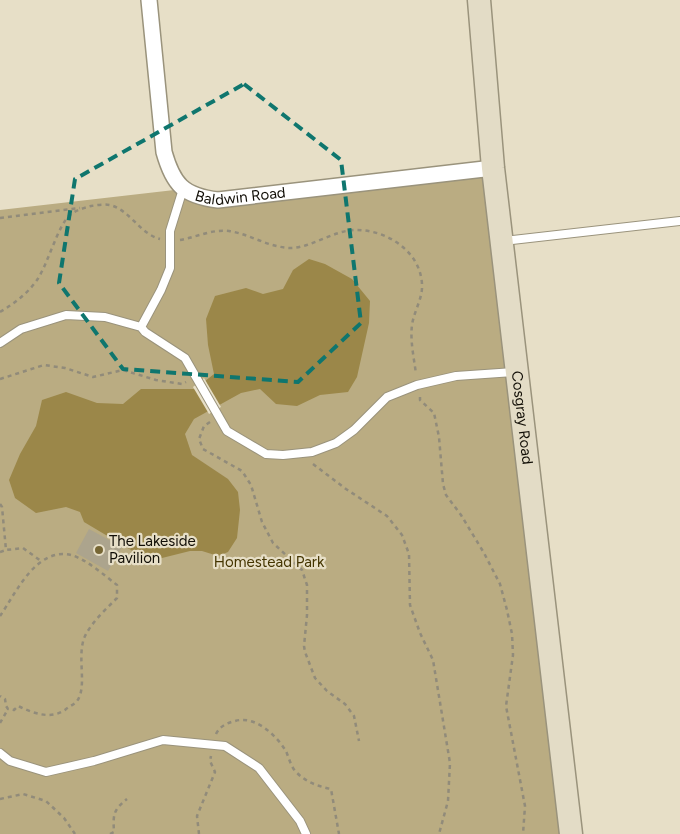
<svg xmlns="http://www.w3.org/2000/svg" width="680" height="834" viewBox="0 0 680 834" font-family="Figtree,sans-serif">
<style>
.green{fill:#baac82}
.water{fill:#9b8749}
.pier{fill:#e7dfc7}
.building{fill:#aca48d}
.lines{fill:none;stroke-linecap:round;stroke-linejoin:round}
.lane-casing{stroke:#9a937c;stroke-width:10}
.street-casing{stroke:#9a937c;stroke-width:18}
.secondary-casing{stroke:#9a937c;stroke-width:25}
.path{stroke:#918b7a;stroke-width:2.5;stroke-dasharray:4 4;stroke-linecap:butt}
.lane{stroke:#fff;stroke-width:8}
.street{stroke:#fff;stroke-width:15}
.secondary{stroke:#e3dcc6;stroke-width:22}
.marked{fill:none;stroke:#0f766e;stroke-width:4;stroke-dasharray:10 6;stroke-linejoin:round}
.poi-dot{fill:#776735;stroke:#e7dfc7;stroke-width:2}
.labels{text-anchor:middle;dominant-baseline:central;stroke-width:4.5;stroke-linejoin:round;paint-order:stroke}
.street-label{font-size:15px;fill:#110e06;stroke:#e7dfc7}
.poi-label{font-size:15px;fill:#110e06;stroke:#e7dfc7;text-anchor:start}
.park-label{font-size:15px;fill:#443500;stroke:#e7dfc7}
</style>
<rect width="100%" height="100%" fill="#e7dfc7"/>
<path class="green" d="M 493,168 L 571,834 L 0,834 L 0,210 L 183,189 L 199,198 Z"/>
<path class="water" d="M 309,259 L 325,264 L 352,279 L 370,301 L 369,323 L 357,377 L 348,392 L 320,395 L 297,406 L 276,404 L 260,389 L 241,393 L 194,419 L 185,434 L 192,455 L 228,479 L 238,492 L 240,510 L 237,538 L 228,552 L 218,556 L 202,551 L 190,551 L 158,559 L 141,556 L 84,522 L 80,512 L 66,507 L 36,513 L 15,498 L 9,480 L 20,454 L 36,426 L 42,400 L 66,392 L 97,403 L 123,404 L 141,389 L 195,389 L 214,374 L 208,345 L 206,319 L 215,296 L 246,288 L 263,294 L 283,289 L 293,270 Z"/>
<path class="pier" d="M 204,378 L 221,407 L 209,414 L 193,387 Z"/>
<path class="building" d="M 89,529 L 122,547 L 108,571 L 76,553 Z"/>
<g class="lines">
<g class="lane-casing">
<path id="lane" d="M 504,241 L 680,221
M 141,327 L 161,290 L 170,268 L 170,231 L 183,189
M 0,343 L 21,329 L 66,315 L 105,317 L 141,327 L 145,332 L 185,358 L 227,431 L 266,454 L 283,455 L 312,452 L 336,443 L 354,430 L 387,397 L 417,385 L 456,376 L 515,372
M 0,753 L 10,761 L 46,772 L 94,761 L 163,740 L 225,746 L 259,768 L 300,821 L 306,834"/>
</g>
<g class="street-casing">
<g id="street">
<path id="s1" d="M 149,0 L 164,152 C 173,184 183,196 218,200 L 493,168"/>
</g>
</g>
<g class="secondary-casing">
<g id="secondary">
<path id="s2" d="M 479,0 L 493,168 L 571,834"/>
</g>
</g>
<path class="path" d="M 0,218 L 80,208
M 180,240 C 197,237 212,229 229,231 C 250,234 269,248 292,248 C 312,247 333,231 354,230 C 385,229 420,250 422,284 C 423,298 414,311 412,325 C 410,341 414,358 416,374
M 0,312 C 15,303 27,294 37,280 C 48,264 58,225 70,215 C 76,210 84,208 91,206 C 97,205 104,204 110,205 C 130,210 140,234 160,239
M 0,379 L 44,365 L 65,368 L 93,377 L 123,370 L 156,380 L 182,384 L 186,382
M 420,397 L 420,400 L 434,413 L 439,437 L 443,484 L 446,495 L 461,515 L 484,553 L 500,584 L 507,610 L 512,634 L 513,655 L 506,706 L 525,806 L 523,834
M 210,422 L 204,426 L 199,439 L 203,449 L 242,471 L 251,485 L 262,522 L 273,543 L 302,570 L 307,585 L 307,615 L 304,646 L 305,652 L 315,678 L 327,691 L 345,704 L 354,716 L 359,741
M 313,464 L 346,489 L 387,516 L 402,535 L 409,554 L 410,605 L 420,633 L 433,660 L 450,763 L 448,801 L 439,834
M 0,504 L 2,507 L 6,550 L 23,548 L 41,561
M 0,552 L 6,550
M 0,616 C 16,593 36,547 71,555 C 86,559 104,575 117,585 L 117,598 C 106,609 92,622 85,636 C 76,656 88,686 77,701 C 75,704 68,707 65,710 C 50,720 33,713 18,706 L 14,710 L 8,709 L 6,706 L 5,699 L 0,696
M 0,723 L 8,709
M 216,734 C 220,726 227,723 235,721 C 255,715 276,735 286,751 C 289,758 291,767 296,772 C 306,782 317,786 331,789 L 339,834
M 0,799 L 23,794 L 46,801 L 64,818 L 75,834
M 110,834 L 114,832 C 113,815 113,810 127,799
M 199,834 L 197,816 L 215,772 L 210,761 L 211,756"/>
<use href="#lane" class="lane"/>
<use href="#street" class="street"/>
<use href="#secondary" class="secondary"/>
</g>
<path class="marked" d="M 244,84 L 341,160 L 361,323 L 298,382 L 123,369 L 59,283 L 75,179 Z"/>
<circle class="poi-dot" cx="99" cy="550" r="5"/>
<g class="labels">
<g class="street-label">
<text stroke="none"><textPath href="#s1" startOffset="254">Baldwin Road</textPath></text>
<text stroke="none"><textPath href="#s2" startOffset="420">Cosgray Road</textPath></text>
</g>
<g class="poi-label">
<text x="109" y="541">The Lakeside<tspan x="109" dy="17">Pavilion</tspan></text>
</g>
<g class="park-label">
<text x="269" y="562">Homestead Park</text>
</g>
</g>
</svg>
